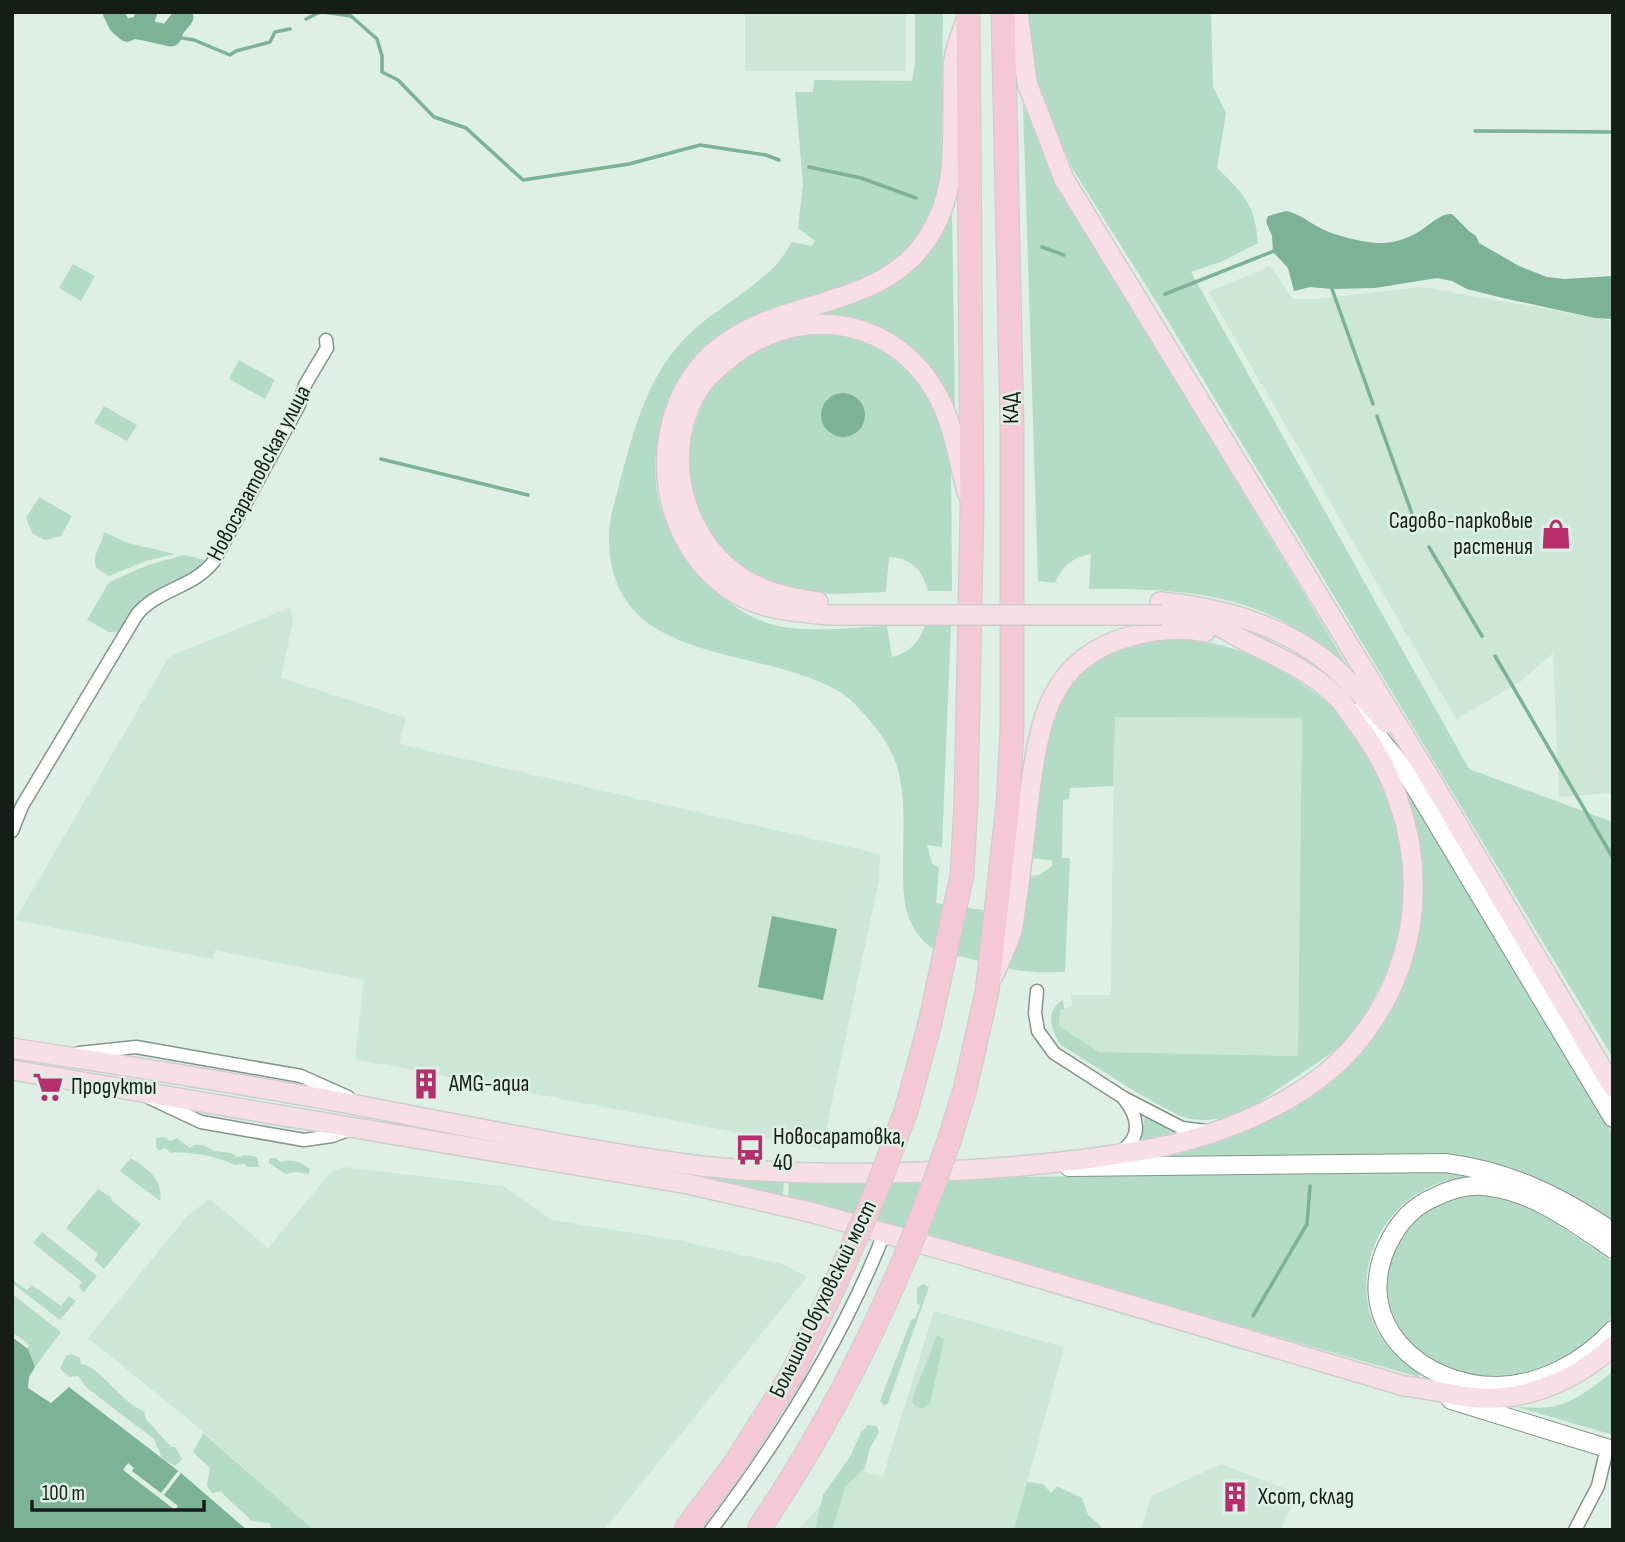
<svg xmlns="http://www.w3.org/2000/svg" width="1625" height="1542" viewBox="0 0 1625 1542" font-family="'Sofia Sans Condensed',sans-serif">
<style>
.built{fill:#cce6d7}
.green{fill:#b4dbc5}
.water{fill:#7cb295}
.pier{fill:#def0e6}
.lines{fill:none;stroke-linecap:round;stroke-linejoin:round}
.stream{stroke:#7cb295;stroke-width:3.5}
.river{stroke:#7cb295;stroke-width:21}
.street-casing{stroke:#83948a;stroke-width:15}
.secondary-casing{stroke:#83948a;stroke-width:20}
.primary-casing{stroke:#cccdcc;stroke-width:22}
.highway-casing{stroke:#cccdcc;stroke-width:25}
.street{stroke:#fff;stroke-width:12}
.secondary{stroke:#fff;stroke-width:18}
.primary{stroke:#f8dee6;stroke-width:19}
.highway{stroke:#f4c8d6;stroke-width:23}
.primary-bridge-casing{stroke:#cccdcc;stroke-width:22;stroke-linecap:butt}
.highway-bridge-casing{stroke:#cccdcc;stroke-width:25;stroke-linecap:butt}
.primary-bridge{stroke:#f8dee6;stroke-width:19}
.highway-bridge{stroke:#f4c8d6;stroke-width:23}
.labels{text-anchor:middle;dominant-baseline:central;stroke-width:5;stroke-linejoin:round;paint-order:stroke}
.street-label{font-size:23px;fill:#161d19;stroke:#def0e6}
.poi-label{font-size:23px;fill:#161d19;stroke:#def0e6;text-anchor:start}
</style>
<rect width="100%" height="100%" fill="#def0e6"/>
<path class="built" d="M 745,12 L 906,12 L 906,71 L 745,71 Z
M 1270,266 L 1293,299 L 1317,299 L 1421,287 L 1613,321 L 1613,793 L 1559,797 L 1553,653 L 1519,683 L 1456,719 L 1208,292 Z
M 290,607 L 293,621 L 281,678 L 406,718 L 399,744 L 880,854 L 879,880 L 822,1149 L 355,1059 L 364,980 L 215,950 L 213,959 L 15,920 L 169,657 Z
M 1114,716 L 1302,717 L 1298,1056 L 1098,1052 L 1059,1026 L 1060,1010 L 1072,1006 L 1071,995 L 1111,995 Z
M 343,1167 L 503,1186 L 552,1220 L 682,1241 L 782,1264 L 807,1277 L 604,1530 L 314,1530 L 193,1423 L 88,1338 L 188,1215 L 210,1199 L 268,1248 L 330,1173 Z
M 934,1311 L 1064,1347 L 1014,1530 L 798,1530 L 853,1469 L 883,1476 Z
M 1221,1464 L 1297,1493 L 1281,1530 L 1141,1530 L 1151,1496 Z"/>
<path class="green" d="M 915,12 L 943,12 L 941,176 L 936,204 L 924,231 L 893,265 L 704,350 C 663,391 644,456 662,512 C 670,538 687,560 705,579 C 723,599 744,616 770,624 C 804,634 852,627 887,626 L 892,657 C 909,653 920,642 925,625 L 951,624 L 942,847 L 927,845 L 932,863 L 939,868 L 936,903 L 1022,916 L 1028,876 L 1039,875 L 1052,866 L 1052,860 L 1027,858 C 1035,803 1035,732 1068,685 C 1081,666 1103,656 1124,647 C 1130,645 1137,641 1144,639 C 1150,638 1158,639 1165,639 C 1198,639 1227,644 1257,658 C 1294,676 1337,704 1360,739 C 1411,818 1419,923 1370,1005 C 1361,1020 1352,1035 1339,1048 L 1250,1108 L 1226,1118 L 1206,1120 L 1189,1119 L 1178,1115 L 1139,1094 L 1061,1045 C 1051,1030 1044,1011 1063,1000 L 1064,1009 L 1060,1010 L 1059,1026 L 1099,1052 L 1298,1056 L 1302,718 L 1115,717 L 1113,786 L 1070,788 L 1069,799 L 1063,800 L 1062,858 L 1070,858 L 1065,972 C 1052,972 1039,973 1027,971 C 1007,970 987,963 968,958 C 958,956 945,955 936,950 C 917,941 905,916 904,896 C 900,852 909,809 897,766 C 889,741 871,721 854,703 C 841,690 824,683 807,677 C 728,648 612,653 609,542 C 608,520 616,498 621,478 C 635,425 648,376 687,336 C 715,309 750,292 777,264 C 783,257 787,249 792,242 L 812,246 L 815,241 L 798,228 L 803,184 L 795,92 L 813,92 L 814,80 L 912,81 L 915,64 Z
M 1027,12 L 1211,12 L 1213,87 L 1226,113 L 1217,168 C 1244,194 1255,204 1258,243 L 1221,262 L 1191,272 L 1469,769 L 1613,822 L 1613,1058 L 1157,303 L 1072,168 L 1046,112 L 1031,66 Z
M 1023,104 L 1058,179 L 1135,313 L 1348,667 C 1321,647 1294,624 1263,612 C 1208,589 1148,589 1089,589 L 1091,554 C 1072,558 1063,565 1055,583 L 1038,581 Z
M 952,207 L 955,406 L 953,407 C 944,392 936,374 924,361 C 895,329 849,314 806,316 L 877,290 Z
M 73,264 L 95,276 L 81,301 L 59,288 Z
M 800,332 L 856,336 L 899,357 L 931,397 L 951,459 L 952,591 L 928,591 C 922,569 911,558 889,557 L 886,592 C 858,593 811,597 785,588 C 755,577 722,558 706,529 C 673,470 690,393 746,354 C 761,344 782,339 800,332 Z
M 239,360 L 275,380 L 265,399 L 229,379 Z
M 104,406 L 137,425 L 127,441 L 94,423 Z
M 39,497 L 72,516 L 61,536 L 45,540 L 32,533 L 26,518 Z
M 104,532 L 128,543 L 175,554 L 146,561 L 109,576 L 96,568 C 92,553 102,546 104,532 Z
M 184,555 L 205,560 L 194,572 L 141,600 L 118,632 L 109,632 L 87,620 L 109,582 L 148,565 Z
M 1409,790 L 1613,1134 L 1613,1222 L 1463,1158 L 1419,1155 L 1156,1158 L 1156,1155 L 1245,1130 L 1382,1016 L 1419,847 L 1413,819 L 1405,793 Z
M 1145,1113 L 1173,1133 L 1173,1135 L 1142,1141 Z
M 165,1137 L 170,1141 L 177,1138 L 190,1148 L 194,1145 L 203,1145 L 214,1151 L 231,1153 L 237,1157 L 245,1155 L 257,1157 L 259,1167 L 248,1167 L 244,1164 L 234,1165 C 222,1157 185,1151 171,1153 L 165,1148 L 159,1151 L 156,1147 L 156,1138 Z
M 131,1158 C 146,1168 164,1179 160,1201 L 120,1171 Z
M 269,1158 L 276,1158 L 280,1162 C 292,1159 301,1161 310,1169 L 309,1174 L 295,1172 L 286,1174 L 269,1163 Z
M 1420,1169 L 1469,1175 L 1469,1177 C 1456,1179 1444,1181 1432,1186 C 1377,1209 1348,1280 1379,1334 C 1389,1351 1404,1363 1420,1374 L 1419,1377 L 788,1198 L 789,1182 Z
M 709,1175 L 784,1182 L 783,1197 L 708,1179 Z
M 98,1189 L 112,1198 L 111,1200 L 141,1224 L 104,1269 L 94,1260 L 98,1254 L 66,1228 Z
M 1482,1193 L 1510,1200 L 1540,1212 L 1613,1262 L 1613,1316 C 1590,1342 1565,1364 1531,1373 C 1509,1379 1480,1381 1457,1375 C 1451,1373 1444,1368 1438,1365 C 1431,1361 1421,1357 1415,1351 C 1383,1322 1377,1278 1399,1240 C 1420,1205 1442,1197 1482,1193 Z
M 42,1232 L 97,1276 L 84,1292 L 79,1287 L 82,1282 L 33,1243 Z
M 14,1281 L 27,1290 L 32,1285 L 61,1306 L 69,1296 L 76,1301 L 60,1320 L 12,1283 Z
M 923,1284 L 929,1287 L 888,1403 L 884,1406 L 880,1401 L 911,1320 L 915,1318 L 920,1306 L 917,1303 L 917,1288 Z
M 12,1294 L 61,1332 L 35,1367 L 28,1349 L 28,1344 L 12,1332 Z
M 937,1336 L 944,1339 L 930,1403 L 922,1409 L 913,1404 L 913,1396 Z
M 71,1354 L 80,1358 L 81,1364 C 99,1365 121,1403 144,1411 L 146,1419 L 171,1447 L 175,1447 L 182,1459 L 175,1466 L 162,1458 L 154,1439 L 87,1388 L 78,1376 L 70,1377 L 60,1369 L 66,1356 Z
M 1613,1371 L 1613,1435 L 1517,1407 C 1529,1407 1544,1409 1556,1406 C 1578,1400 1596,1385 1613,1371 Z
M 868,1425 L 877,1426 L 879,1432 L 870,1448 L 865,1468 L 845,1487 L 832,1530 L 815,1530 L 823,1495 L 851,1455 L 861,1432 Z
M 203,1433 L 314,1530 L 271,1530 L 270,1523 L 251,1521 C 242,1509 230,1503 221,1491 L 212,1493 L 207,1486 L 210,1468 L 193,1452 Z
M 1027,1482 L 1043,1484 L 1051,1493 L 1057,1486 L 1082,1498 L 1088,1515 L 1101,1526 L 1101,1530 L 1014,1530 Z"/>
<path class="water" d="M 1286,211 C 1299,213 1311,224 1324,230 C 1337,236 1369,244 1383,243 C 1393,243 1405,239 1415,234 C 1427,228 1439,213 1452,214 L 1469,231 L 1476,236 L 1479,243 L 1519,266 L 1547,277 L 1565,279 L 1613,276 L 1613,319 L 1595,318 L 1503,298 L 1467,289 L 1452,281 L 1437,278 L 1375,288 L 1332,289 L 1310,287 L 1294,291 L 1288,268 L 1273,252 L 1272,236 L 1266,222 L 1268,216 Z
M821 415a22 22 0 1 1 44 0a22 22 0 1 1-44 0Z
M 772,916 L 837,929 L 823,1000 L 758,987 Z
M 12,1337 L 28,1349 L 35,1367 L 29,1377 L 28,1388 L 51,1403 L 69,1387 L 181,1473 L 247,1530 L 12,1530 Z"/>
<path class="pier" d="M 128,1463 L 134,1468 L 132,1471 L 161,1493 L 178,1471 L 181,1473 L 164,1495 L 178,1506 L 175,1510 L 123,1470 Z"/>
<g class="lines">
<path class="stream" d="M 323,12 L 351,16 L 377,39 L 382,56 L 382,72 L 398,80 L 434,117 L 466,128 L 523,180 L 629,164 L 700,145 L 766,155 L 779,160
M 306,19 L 320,12
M 171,36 L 194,40 L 230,55 L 236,51 L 270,42 L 275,32 L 290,29
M 1475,131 L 1613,132
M 809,167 L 861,178 L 916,198
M 1042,247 L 1064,255
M 1332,289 L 1373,404
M 1165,294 L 1274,251
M 1377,416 L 1416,525
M 381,459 L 528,495
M 1429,547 L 1482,636
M 1495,656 L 1613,858
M 1253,1316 L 1307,1224 L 1310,1186"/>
<path class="river" d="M 113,12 L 119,24 L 127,31 L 133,28 L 149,31 L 143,22 L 147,12
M 149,31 L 171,36 L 174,28 L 183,17"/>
<g class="street-casing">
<path id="street" d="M 12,831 L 22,806 L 136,616 C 156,589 194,588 214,561 L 299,405 L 305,385 L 327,348 L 326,340
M 1037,991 L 1035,1013 L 1038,1031 L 1054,1053 L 1124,1098 L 1182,1128 L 1206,1131
M 79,1053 L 136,1047 L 301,1076 L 348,1097
M 150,1098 L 201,1122 L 304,1140 L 332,1136 L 351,1129
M 1121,1151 C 1143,1137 1138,1116 1124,1099
M 711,1530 C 780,1439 842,1340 884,1234
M 1575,1530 L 1598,1486 L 1607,1448"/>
</g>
<g class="secondary-casing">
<path id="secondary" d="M 1355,713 L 1372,729 L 1406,772 L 1613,1118
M 1069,1167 L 1445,1163 C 1509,1171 1560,1196 1613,1232
M 1613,1249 C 1576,1224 1536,1193 1491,1187 C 1471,1183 1453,1188 1435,1197 C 1413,1206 1398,1223 1388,1244 C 1350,1323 1421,1386 1497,1386 C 1541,1385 1584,1362 1613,1330
M 1451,1400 L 1613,1450"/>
</g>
<g class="primary-casing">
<path id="primary" d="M 1018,12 L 1027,83 L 1064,179 L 1430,778 L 1613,1087
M 818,602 C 791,598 762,592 739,576 C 679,535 659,443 703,383 C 709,375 718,368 726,361 C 793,304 889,313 935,391 C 953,420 958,459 967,492
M 1160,602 C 1225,608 1294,628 1342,675 C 1358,690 1372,707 1386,723
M 829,615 C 796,612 761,610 732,591 C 652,539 644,413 715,351 C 777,297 880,311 927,239 C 958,192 952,145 953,91 C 954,80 952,69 954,59 C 956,47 961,35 965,23
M 994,975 C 1000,959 1010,942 1013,925 C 1020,883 1024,840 1029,798 C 1039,724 1047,659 1131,636 C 1154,630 1182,627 1205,632
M 12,1048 C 132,1067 253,1085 372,1108 C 482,1129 592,1152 702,1166 C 764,1173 827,1174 889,1173 C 975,1171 1060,1165 1144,1150 C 1216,1138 1304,1103 1353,1047 C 1436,951 1430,818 1355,721 C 1349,713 1344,703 1337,697 C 1311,671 1278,657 1245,641 C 1234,635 1223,627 1210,623 C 1195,618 1178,617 1162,615
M 12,1070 L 688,1184 L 814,1213 L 958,1254 L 1404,1386 C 1426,1388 1447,1394 1469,1397 C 1521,1404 1575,1381 1613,1346"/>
</g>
<g class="highway-casing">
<path id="highway" d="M 966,801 L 972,508 L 968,12
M 951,1135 L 965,1089 L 987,992 L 1008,804 L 1012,730 L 1012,427 L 1003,12"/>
</g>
<use href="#street" class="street"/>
<use href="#secondary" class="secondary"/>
<use href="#primary" class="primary"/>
<use href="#highway" class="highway"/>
<g class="primary-bridge-casing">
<path id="primary-bridge" d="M 829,615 L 1162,615"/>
</g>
<g class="highway-bridge-casing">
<path id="highway-bridge" d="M 685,1530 L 734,1465 L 792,1374 L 833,1289 L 873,1199 L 906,1111 L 929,1027 L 962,875 L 966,801
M 758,1530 C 841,1408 904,1275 951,1135"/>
</g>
<use href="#primary-bridge" class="primary-bridge"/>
<use href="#highway-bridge" class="highway-bridge"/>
</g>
<defs>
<g id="shop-bare" transform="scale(2.415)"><path d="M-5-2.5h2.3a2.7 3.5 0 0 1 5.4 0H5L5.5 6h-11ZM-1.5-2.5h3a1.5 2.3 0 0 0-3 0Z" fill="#b72e6d" stroke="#def0e6" stroke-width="2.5" paint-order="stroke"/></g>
<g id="building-bare" transform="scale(2.415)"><path d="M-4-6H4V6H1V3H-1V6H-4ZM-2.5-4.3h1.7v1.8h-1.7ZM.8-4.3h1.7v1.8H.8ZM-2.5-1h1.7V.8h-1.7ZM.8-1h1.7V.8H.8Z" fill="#b72e6d" stroke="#def0e6" stroke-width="2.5" paint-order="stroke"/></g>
<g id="supermarket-bare" transform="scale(2.415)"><path d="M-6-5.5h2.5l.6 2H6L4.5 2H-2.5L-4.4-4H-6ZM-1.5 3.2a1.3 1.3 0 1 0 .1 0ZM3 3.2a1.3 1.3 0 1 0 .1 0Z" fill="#b72e6d" stroke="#def0e6" stroke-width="2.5" paint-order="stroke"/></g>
<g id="bus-bare" transform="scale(2.415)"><path d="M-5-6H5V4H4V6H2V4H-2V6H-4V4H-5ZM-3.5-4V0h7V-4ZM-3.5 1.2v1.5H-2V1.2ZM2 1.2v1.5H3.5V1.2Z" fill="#b72e6d" stroke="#def0e6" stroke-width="2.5" paint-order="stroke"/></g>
</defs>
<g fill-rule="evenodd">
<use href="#shop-bare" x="1556" y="534"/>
<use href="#building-bare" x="426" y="1084"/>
<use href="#supermarket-bare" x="48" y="1087"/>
<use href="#bus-bare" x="750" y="1150"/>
<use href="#building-bare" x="1235" y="1497"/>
</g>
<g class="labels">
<g class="street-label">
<text transform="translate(1011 408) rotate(-91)">КАД</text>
<text transform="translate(259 473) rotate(-62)">Новосаратовская улица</text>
<text transform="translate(823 1299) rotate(-64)">Большой Обуховский мост</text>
</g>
<g class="poi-label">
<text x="1533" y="521" text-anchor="end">Садово-парковые<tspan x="1533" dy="26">растения</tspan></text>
<text x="449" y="1084">AMG-aqua</text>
<text x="71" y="1087">Продукты</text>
<text x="773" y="1137">Новосаратовка,<tspan x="773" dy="26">40</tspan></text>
<text x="1258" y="1497">Xсom, склад</text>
</g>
</g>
<rect width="1625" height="1542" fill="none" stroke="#161d19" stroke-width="28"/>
<path d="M32 1500v10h172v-10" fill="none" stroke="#161d19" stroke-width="3.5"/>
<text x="42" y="1500" font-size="21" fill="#161d19" stroke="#def0e6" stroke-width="5" paint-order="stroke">100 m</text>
</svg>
